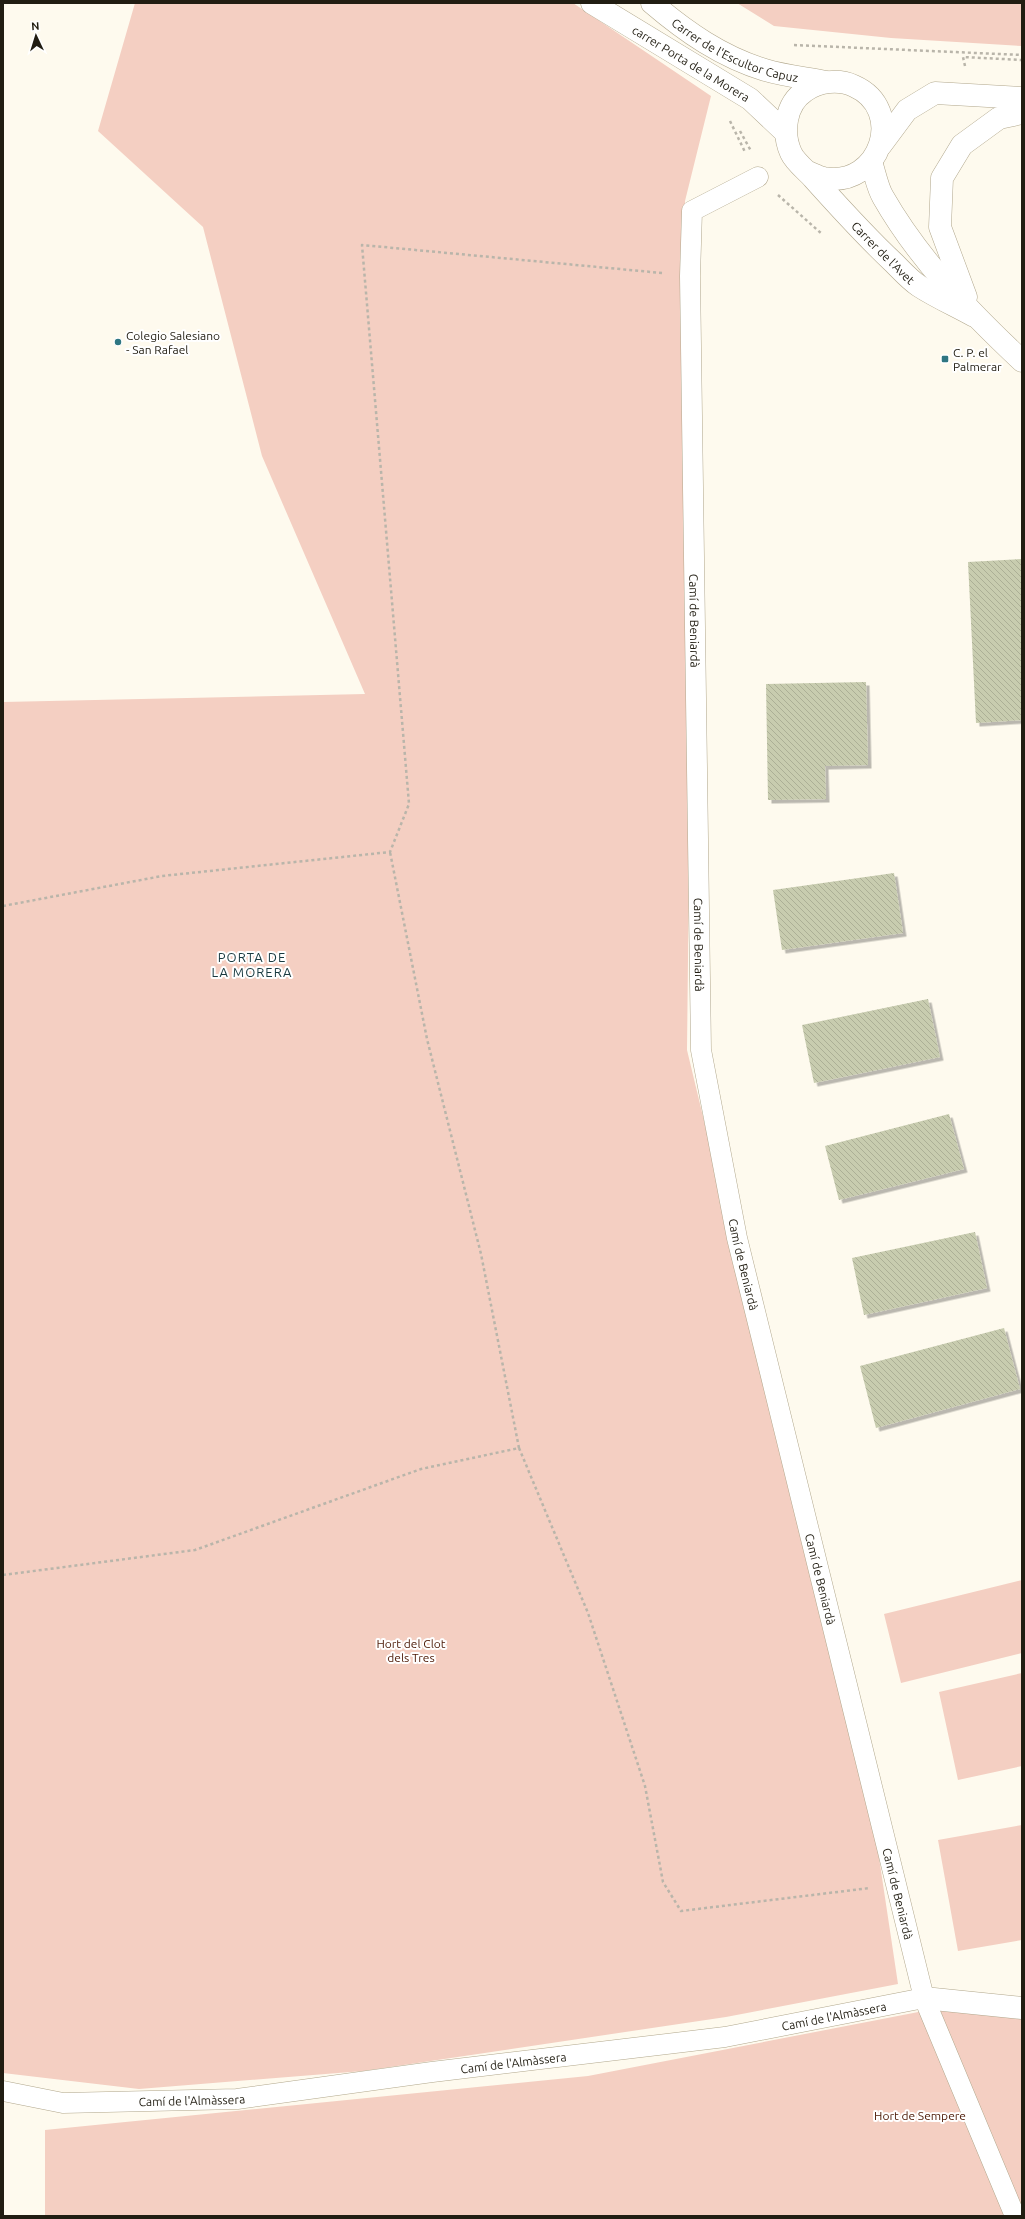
<svg xmlns="http://www.w3.org/2000/svg" width="1025" height="2219" viewBox="0 0 1025 2219" font-family="Ubuntu,sans-serif">
<style>
.green{fill:#f4cfc2}
.building{fill:url(#building-back-hatch);filter:url(#shadow)}
.lines{fill:none;stroke-linecap:round;stroke-linejoin:round}
.pedestrian-casing{stroke:#b1a78c;stroke-width:21}
.minor-casing{stroke:#b1a78c;stroke-width:23}
.path{stroke:#b9b5aa;stroke-width:2.5;stroke-dasharray:3 3;stroke-linecap:butt}
.pedestrian{stroke:#fff;stroke-width:20}
.minor{stroke:#fff;stroke-width:22}
.poi-dot{fill:#2f7682;stroke:#fff;stroke-width:1.5}
.labels{text-anchor:middle;dominant-baseline:central;stroke-width:4;stroke-linejoin:round;paint-order:stroke}
.street-label{font-size:12px;fill:#211d12;stroke:#fff}
.poi-label{font-size:12px;fill:#211d12;stroke:#fff;text-anchor:start}
.park-label{font-size:12px;fill:#4b1804;stroke:#fff}
.neighbourhood-label{font-size:13px;letter-spacing:1px;fill:#193a40;stroke:#fff}
</style>
<defs>
<pattern id="building-back-hatch" width="6" height="6" patternUnits="userSpaceOnUse"><rect width="6" height="6" fill="#c8ccaf"/><path d="M-1 5l2 2M0 0l6 6M5-1l2 2" fill="none" stroke="#acaf96"/></pattern>
<filter id="shadow"><feDropShadow dx="3.5" dy="3.5" stdDeviation="0" flood-color="#0004"/></filter>
</defs>
<rect width="100%" height="100%" fill="#fefaee"/>
<path class="green" d="M 135,3 L 573,3 L 711,96 L 685,201 L 690,781 L 687,1050 L 875,1831 L 898,1984 L 726,2017 L 363,2071 L 139,2089 L 3,2073 L 3,702 L 365,694 L 262,456 L 203,227 L 98,131 Z
M 737,3 L 1022,3 L 1022,46 L 891,38 L 774,26 Z
M 1022,1580 L 1022,1653 L 901,1683 L 884,1614 Z
M 1022,1673 L 1022,1766 L 958,1780 L 939,1692 Z
M 1022,1825 L 1022,1940 L 958,1951 L 938,1840 Z
M 939,2008 L 1022,2015 L 1022,2216 L 45,2216 L 45,2130 L 588,2076 Z"/>
<path class="building" d="M 1022,559 L 1022,720 L 976,723 L 968,562 Z
M 866,682 L 868,765 L 825,766 L 826,799 L 768,800 L 766,684 Z
M 894,873 L 903,933 L 782,950 L 773,890 Z
M 928,999 L 940,1057 L 814,1083 L 802,1025 Z
M 949,1114 L 964,1169 L 839,1200 L 825,1146 Z
M 975,1232 L 987,1288 L 864,1315 L 852,1258 Z
M 1004,1328 L 1020,1389 L 876,1428 L 860,1366 Z"/>
<g class="lines">
<g class="pedestrian-casing">
<g id="pedestrian">
<path id="s1" d="M 758,177 L 692,211 L 690,276 L 701,1050 L 737,1238 L 924,1998 L 1015,2216"/>
<path id="s2" d="M 3,2091 L 63,2103 L 237,2099 L 432,2072 L 725,2037 L 924,1998"/>
</g>
</g>
<g class="minor-casing">
<g id="minor">
<path id="s3" d="M 592,3 L 750,99 L 785,132"/>
<path id="s4" d="M 652,3 C 686,32 722,57 765,70 C 785,76 806,78 826,82"/>
<path d="M 881,145 L 907,110 L 935,93 L 1022,98"/>
<path d="M 871,162 C 875,173 877,187 883,197 C 919,260 970,312 1022,361"/>
<path id="s5" d="M 808,172 C 813,174 819,177 824,178 C 881,188 906,109 854,86 C 839,79 819,81 805,91 C 785,104 782,133 791,153 C 795,162 807,171 813,178 C 839,207 865,236 894,263 C 902,271 910,280 919,286 C 936,297 956,306 974,316"/>
<path d="M 966,297 L 940,227 L 942,178 L 962,145 L 999,118 L 1022,113"/>
<path d="M 924,1998 L 1022,2008"/>
</g>
</g>
<path class="path" d="M 794,45 L 1022,55
M 965,66 L 963,57 L 1022,60
M 730,121 L 745,152
M 740,131 L 751,151
M 778,195 L 822,234
M 3,906 L 162,876 L 390,852 L 409,804 L 362,245 L 662,273
M 519,1448 L 588,1613 L 645,1786 L 663,1882 L 681,1911 L 870,1888
M 3,1575 L 195,1550 L 421,1469 L 519,1448 L 481,1254 L 427,1039 L 390,852"/>
<use href="#pedestrian" class="pedestrian"/>
<use href="#minor" class="minor"/>
</g>
<g class="poi-dot">
<circle cx="118" cy="342" r="4"/>
<rect x="941" y="355" width="8" height="8" rx="2"/>
</g>
<g class="labels">
<g class="street-label">
<text stroke="none"><textPath href="#s4" startOffset="97">Carrer de l'Escultor Capuz</textPath></text>
<text stroke="none"><textPath href="#s3" startOffset="116">carrer Porta de la Morera</textPath></text>
<text stroke="none"><textPath href="#s5" startOffset="415">Carrer de l'Avet</textPath></text>
<text stroke="none"><textPath href="#s1" startOffset="484">Camí de Beniardà</textPath></text>
<text stroke="none"><textPath href="#s1" startOffset="808">Camí de Beniardà</textPath></text>
<text stroke="none"><textPath href="#s1" startOffset="1132">Camí de Beniardà</textPath></text>
<text stroke="none"><textPath href="#s1" startOffset="1456">Camí de Beniardà</textPath></text>
<text stroke="none"><textPath href="#s1" startOffset="1780">Camí de Beniardà</textPath></text>
<text stroke="none"><textPath href="#s2" startOffset="838">Camí de l'Almàssera</textPath></text>
<text stroke="none"><textPath href="#s2" startOffset="514">Camí de l'Almàssera</textPath></text>
<text stroke="none"><textPath href="#s2" startOffset="190">Camí de l'Almàssera</textPath></text>
</g>
<g class="poi-label">
<text x="126" y="335">Colegio Salesiano<tspan x="126" dy="14">- San Rafael</tspan></text>
<text x="953" y="352">C. P. el<tspan x="953" dy="14">Palmerar</tspan></text>
</g>
<g class="park-label">
<text x="411" y="1643">Hort del Clot<tspan x="411" dy="14">dels Tres</tspan></text>
<text x="920" y="2115">Hort de Sempere</text>
</g>
<g class="neighbourhood-label">
<text x="252" y="957">PORTA DE<tspan x="252" dy="15">LA MORERA</tspan></text>
</g>
</g>
<rect width="1025" height="2219" fill="none" stroke="#211d12" stroke-width="8"/>
<g transform="translate(36 36) rotate(356)" stroke="#ffffff" stroke-width="3" paint-order="stroke">
<path d="M0-3L7 15L0 10L-7 15Z" fill="#211d12"/>
<text y="-6" font-size="11" font-weight="bold" text-anchor="middle" fill="#211d12">N</text>
</g>
</svg>
